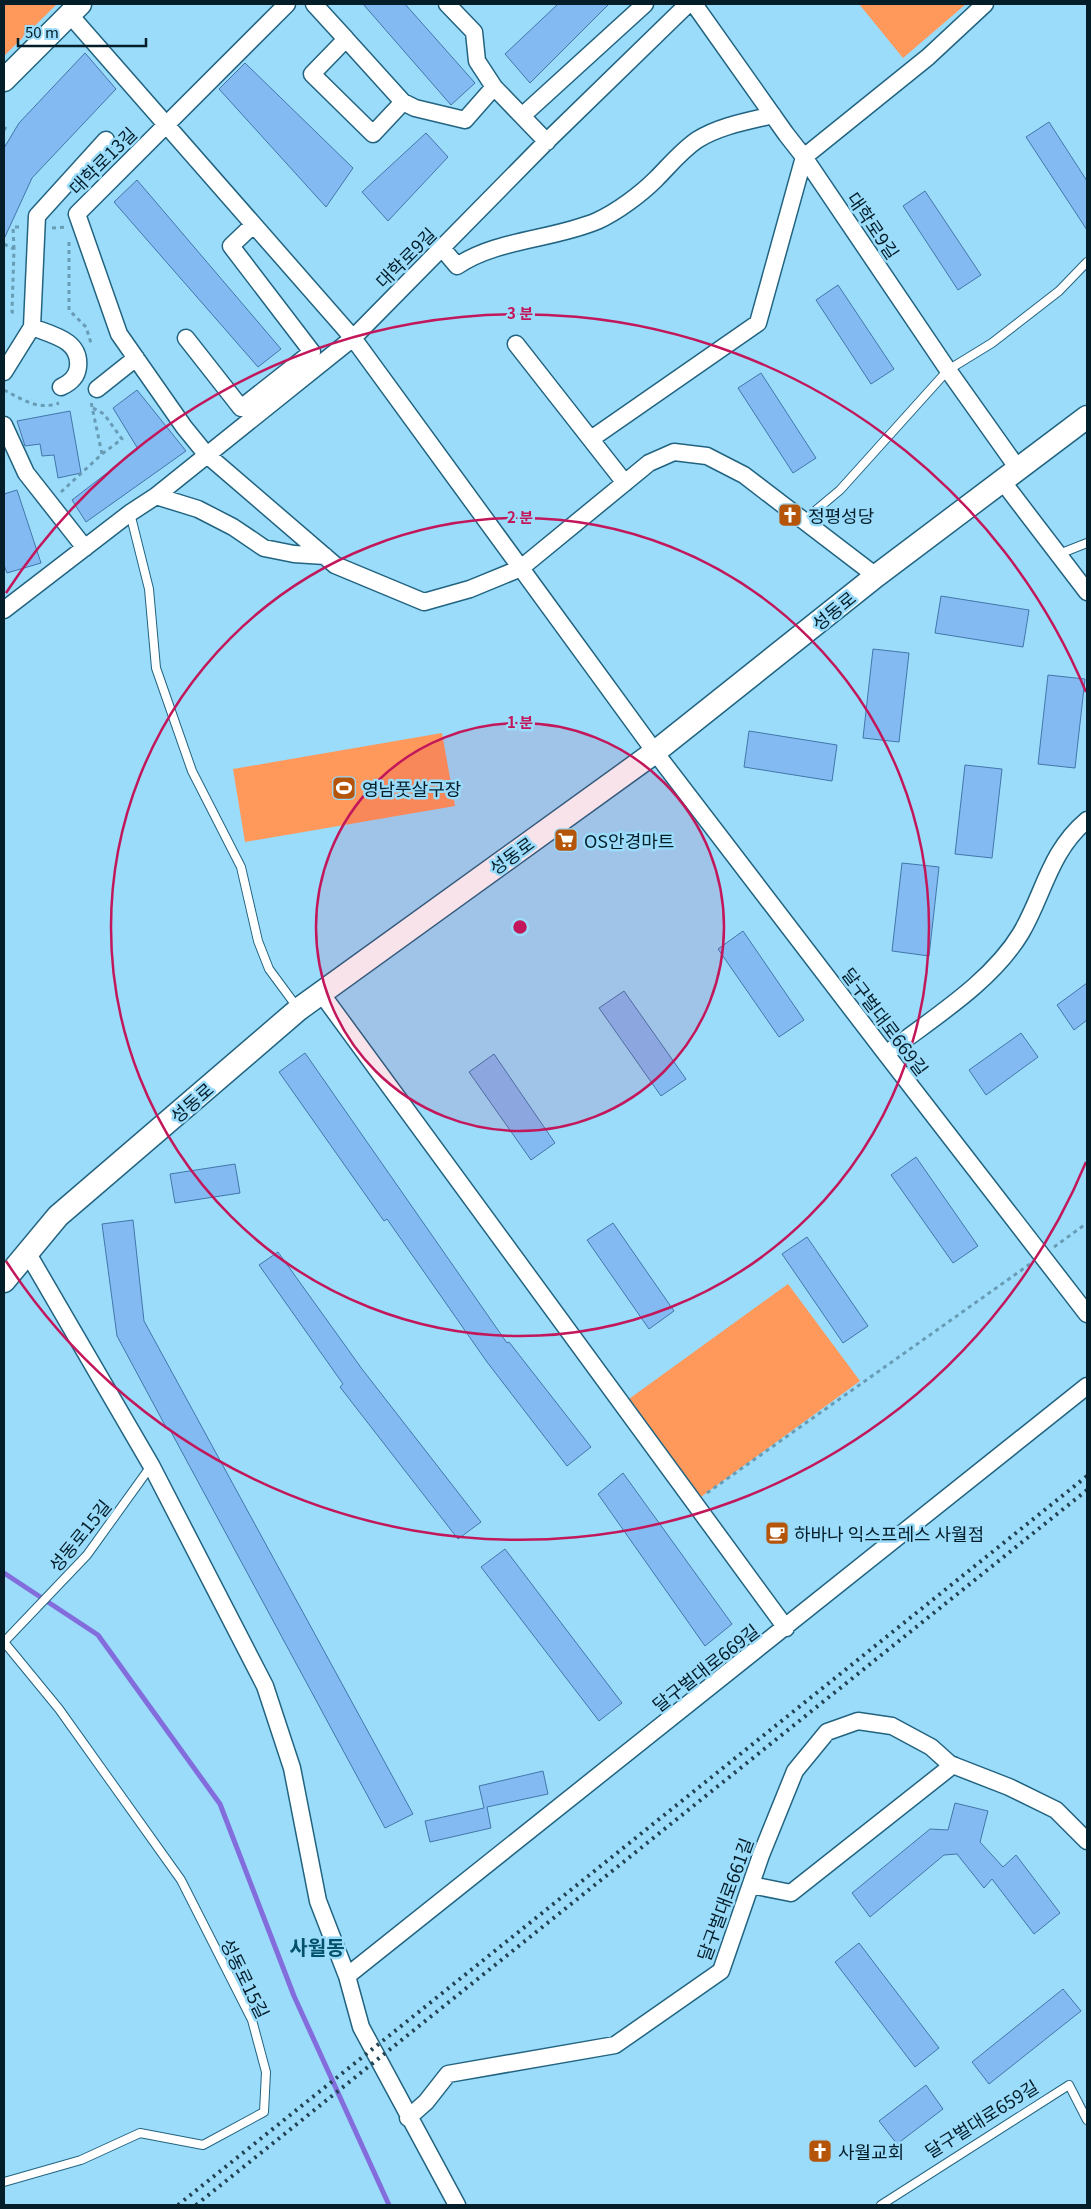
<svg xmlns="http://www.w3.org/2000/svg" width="1091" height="2209" viewBox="0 0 1091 2209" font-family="Georgia,'Noto Sans KR',serif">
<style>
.park{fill:#ff985b}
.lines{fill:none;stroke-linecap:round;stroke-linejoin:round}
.stream{stroke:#836ddc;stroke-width:5}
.building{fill:#84baf2;stroke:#4276aa}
.lane-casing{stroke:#226480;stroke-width:10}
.street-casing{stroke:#226480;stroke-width:19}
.secondary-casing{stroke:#226480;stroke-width:25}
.path{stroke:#689cb5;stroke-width:3;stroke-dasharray:4 4;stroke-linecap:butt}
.lane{stroke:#fff;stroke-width:8}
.street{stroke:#fff;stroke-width:16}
.secondary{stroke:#fff;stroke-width:22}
.rail{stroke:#224353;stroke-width:4;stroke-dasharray:2.5 5;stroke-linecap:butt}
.ring{fill:none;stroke:#c2185b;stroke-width:2.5}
.labels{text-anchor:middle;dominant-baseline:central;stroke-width:5;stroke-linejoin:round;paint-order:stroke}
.street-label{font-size:18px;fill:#031d29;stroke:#9bdcfb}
.poi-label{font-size:18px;fill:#031d29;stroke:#9bdcfb;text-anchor:start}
.quarter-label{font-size:20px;font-weight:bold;fill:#03506a;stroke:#9bdcfb}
.centre{fill:#c2185b;stroke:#9bdcfb;stroke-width:2.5}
.ring-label{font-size:15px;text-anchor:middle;font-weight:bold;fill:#c2185b;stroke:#9bdcfb;stroke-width:5;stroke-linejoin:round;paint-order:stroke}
</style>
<rect width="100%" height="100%" fill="#9bdcfb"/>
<path class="park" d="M 4,4 L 57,4 L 4,56 Z
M 859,4 L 966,4 L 903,58 Z
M 442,733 L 455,806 L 245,842 L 233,769 Z
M 788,1284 L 860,1381 L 694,1502 L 622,1404 Z"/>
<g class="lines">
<path class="stream" d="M 4,1573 L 98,1635 L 220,1804 L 294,1996 L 389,2205"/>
</g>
<path class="building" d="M 363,4 L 405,4 L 475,83 L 451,105 Z
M 558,4 L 609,4 L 530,83 L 505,54 Z
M 85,53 L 116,89 L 32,178 L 4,239 L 4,148 L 19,123 Z
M 245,63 L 353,168 L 326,207 L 219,89 Z
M 1049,122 L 1087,181 L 1087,230 L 1026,137 Z
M 426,133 L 448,157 L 388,221 L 362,192 Z
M 137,180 L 281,349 L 258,367 L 114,202 Z
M 925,191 L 981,275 L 958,290 L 903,206 Z
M 838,285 L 894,369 L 871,384 L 816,300 Z
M 761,373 L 816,458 L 793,473 L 738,388 Z
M 137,390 L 186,451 L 86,522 L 72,500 L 138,449 L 113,408 Z
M 70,411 L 81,473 L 58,478 L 54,455 L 42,456 L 40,444 L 25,446 L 17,421 Z
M 17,490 L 41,563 L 7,573 L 4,565 L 4,494 Z
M 941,596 L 1029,610 L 1023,647 L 935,633 Z
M 873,649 L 909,653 L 899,742 L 863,738 Z
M 1048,675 L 1085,679 L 1075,768 L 1038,764 Z
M 749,731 L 837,745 L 832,781 L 744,767 Z
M 965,765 L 1002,769 L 992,858 L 955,854 Z
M 902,863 L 939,867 L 929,956 L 892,951 Z
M 743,931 L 804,1020 L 779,1037 L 718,949 Z
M 1087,983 L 1087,1020 L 1074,1030 L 1057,1005 Z
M 624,991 L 686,1079 L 661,1096 L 599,1008 Z
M 1021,1033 L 1038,1057 L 986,1095 L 969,1070 Z
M 305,1053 L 507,1343 L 509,1342 L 591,1447 L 567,1466 L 487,1362 L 387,1219 L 384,1221 L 279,1072 Z
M 494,1054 L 555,1143 L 531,1160 L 469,1072 Z
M 916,1157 L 978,1246 L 953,1263 L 891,1175 Z
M 235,1164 L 240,1193 L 175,1203 L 170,1174 Z
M 133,1220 L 144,1321 L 413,1814 L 385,1828 L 169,1428 L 167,1429 L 117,1336 L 102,1224 Z
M 613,1223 L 674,1311 L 649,1329 L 587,1240 Z
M 807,1237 L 868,1326 L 843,1343 L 782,1254 Z
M 278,1252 L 362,1369 L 481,1522 L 458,1539 L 340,1387 L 343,1384 L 259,1265 Z
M 623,1473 L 732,1624 L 705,1646 L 598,1494 Z
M 505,1549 L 622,1703 L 599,1721 L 481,1567 Z
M 543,1771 L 548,1794 L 487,1807 L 491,1828 L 430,1842 L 425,1821 L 484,1808 L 479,1786 Z
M 955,1803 L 988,1811 L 980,1842 L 1003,1867 L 1016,1855 L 1060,1913 L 1034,1934 L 992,1879 L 984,1888 L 957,1854 L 944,1855 L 870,1917 L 852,1893 L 930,1829 L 948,1830 Z
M 859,1943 L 939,2048 L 915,2067 L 835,1962 Z
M 1063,1989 L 1081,2011 L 989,2084 L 972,2062 Z
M 926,2085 L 943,2109 L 897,2144 L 879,2121 Z"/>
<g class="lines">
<g class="lane-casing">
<path id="lane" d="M 130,513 L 149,589 L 156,668 L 192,771 L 241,867 L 258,941 L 269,969 L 297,1007
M 803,521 L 840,490 L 948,370 L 992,343 L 1059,291 L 1087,262
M 1059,554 L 1087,543
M 4,1642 L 59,1709 L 181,1880 L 252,2020 L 266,2072 L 264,2112 L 203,2145 L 140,2133 L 81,2160 L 4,2182
M 4,1642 L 87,1555 L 151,1466
M 881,2205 L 1069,2085 L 1087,2120"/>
</g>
<g class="street-casing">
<path id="street" d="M 287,4 L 77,214 L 119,334 L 184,427 L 206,454 L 335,565 L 424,602 L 470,589 L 521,568 L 649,463 L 674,452 L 707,456 L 744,475 L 876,576
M 314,4 L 346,39
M 447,4 L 474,32 L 477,61 L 494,87
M 694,4 L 786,134 L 804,157 L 948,370 L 1019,470
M 70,15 L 353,338 L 655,752 L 886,1054 L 1087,1314
M 403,102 L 346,39 L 312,74 L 373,134 L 403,102 L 415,108 L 465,120 L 494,87 L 522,116
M 547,142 L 522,116 L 645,4
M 442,248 L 457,266 C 497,239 552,240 597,221 C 617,212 641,194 656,179 C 669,166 681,151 697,140 C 719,126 748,121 773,115
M 32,327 C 52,335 81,340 78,367 C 77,377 70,383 61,387
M 186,338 L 241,408 L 312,352 L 231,246 L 253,225
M 516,344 L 625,483
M 4,372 L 32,327 L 37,216 L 106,140
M 97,389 L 136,358
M 4,425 L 26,473 L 85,548
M 591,439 L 758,323 L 804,157 L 928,57 L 985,4
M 1003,482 L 1087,592
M 156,496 L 198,509 L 233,527 L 264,548 L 294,554 L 325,556
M 4,610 L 130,513 L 156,496 L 353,338 L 543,145 L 688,4
M 321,993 L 786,1628
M 886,1054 C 931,1019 991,983 1021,933 C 1044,894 1049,852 1087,820
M 27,1252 L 151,1465 L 265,1686 L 292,1768 L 318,1901 L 347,1976 L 361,2027 L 457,2205
M 751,1885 L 791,1893 L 953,1765
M 347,1976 L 1087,1386
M 408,2118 L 426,2102 L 448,2074 L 615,2045 L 721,1971 L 761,1855 L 795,1771 L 827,1732 L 858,1721 L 892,1726 L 931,1747 L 950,1764 L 1009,1787 L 1056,1810 L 1087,1841"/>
</g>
<g class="secondary-casing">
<path id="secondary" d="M 4,80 L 80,4
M 4,1281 L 58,1216 L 299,1009 L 655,752 L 876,576 L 1087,417"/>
</g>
<path class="path" d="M 4,130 L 6,127
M 52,228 L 66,227
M 69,242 L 69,310 L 86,327 L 91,343
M 4,244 L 14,249 L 12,312 L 16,313
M 14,249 L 13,227 L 21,227
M 4,390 C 22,399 38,411 59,403
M 93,408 L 104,414 L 122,439 L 102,454
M 61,492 L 102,454 L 91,402
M 1054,1247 L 1087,1223
M 707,1493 L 1030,1264"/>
<use href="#lane" class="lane"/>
<use href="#street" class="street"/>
<use href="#secondary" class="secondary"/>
<path class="rail" d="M 178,2205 L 1087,1476
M 196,2205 L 1087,1490"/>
</g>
<circle cx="520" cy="927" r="204" fill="#c2185b" fill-opacity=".12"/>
<g class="ring">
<circle cx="520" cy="927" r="204"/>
<circle cx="520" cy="927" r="409"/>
<path d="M1086 1162A613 613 0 0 1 6 1261M6 593A613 613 0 0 1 1086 692"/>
</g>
<defs>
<g id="church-square" transform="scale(1.25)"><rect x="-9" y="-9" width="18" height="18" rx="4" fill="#b4550a" stroke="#9bdcfb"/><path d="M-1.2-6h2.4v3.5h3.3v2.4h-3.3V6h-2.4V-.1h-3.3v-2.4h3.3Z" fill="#fff"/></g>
<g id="stadium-square" transform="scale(1.25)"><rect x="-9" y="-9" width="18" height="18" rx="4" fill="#b4550a" stroke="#9bdcfb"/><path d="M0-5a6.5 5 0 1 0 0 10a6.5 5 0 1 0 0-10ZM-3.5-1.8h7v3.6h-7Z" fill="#fff"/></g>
<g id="supermarket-square" transform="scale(1.25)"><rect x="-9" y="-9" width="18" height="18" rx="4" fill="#b4550a" stroke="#9bdcfb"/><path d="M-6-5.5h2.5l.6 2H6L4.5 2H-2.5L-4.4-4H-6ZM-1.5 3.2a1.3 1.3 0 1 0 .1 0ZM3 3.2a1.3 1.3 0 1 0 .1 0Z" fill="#fff"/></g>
<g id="cafe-square" transform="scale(1.25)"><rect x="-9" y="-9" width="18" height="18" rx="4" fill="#b4550a" stroke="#9bdcfb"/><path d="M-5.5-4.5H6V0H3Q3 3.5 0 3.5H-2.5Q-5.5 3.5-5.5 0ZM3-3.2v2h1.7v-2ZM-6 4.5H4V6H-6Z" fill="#fff"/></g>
</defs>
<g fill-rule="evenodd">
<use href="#church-square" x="790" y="515"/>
<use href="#stadium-square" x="344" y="788"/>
<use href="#supermarket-square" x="566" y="840"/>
<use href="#cafe-square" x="777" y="1533"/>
<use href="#church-square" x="820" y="2151"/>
</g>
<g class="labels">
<g class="street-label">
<text transform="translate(102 160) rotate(-45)">대학로13길</text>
<text transform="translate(874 225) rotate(56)">대학로9길</text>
<text transform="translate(405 257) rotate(-45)">대학로9길</text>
<text transform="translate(833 610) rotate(-39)">성동로</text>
<text transform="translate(511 855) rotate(-36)">성동로</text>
<text transform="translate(886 1021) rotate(53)">달구벌대로669길</text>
<text transform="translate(191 1102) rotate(-41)">성동로</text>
<text transform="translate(79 1535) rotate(-51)">성동로15길</text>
<text transform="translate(705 1667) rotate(-38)">달구벌대로669길</text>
<text transform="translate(724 1899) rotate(-70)">달구벌대로661길</text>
<text transform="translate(246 1978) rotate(64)">성동로15길</text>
<text transform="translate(981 2118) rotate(-32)">달구벌대로659길</text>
</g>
<g class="poi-label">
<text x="808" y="515">정평성당</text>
<text x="362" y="788">영남풋살구장</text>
<text x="584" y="840">OS안경마트</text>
<text x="794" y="1533">하바나 익스프레스 사월점</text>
<text x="838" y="2151">사월교회</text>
</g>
<g class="quarter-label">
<text x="317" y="1946">사월동</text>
</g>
</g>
<circle cx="520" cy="927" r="8" class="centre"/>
<g class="ring-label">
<text x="520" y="319">3 분</text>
<text x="520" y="523">2 분</text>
<text x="520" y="728">1 분</text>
</g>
<rect width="1091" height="2209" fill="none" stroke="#031d29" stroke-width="10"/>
<path d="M18 38v8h128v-8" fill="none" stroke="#031d29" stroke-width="2.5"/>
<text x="25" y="38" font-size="15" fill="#031d29" stroke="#9bdcfb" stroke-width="4" paint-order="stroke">50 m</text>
</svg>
